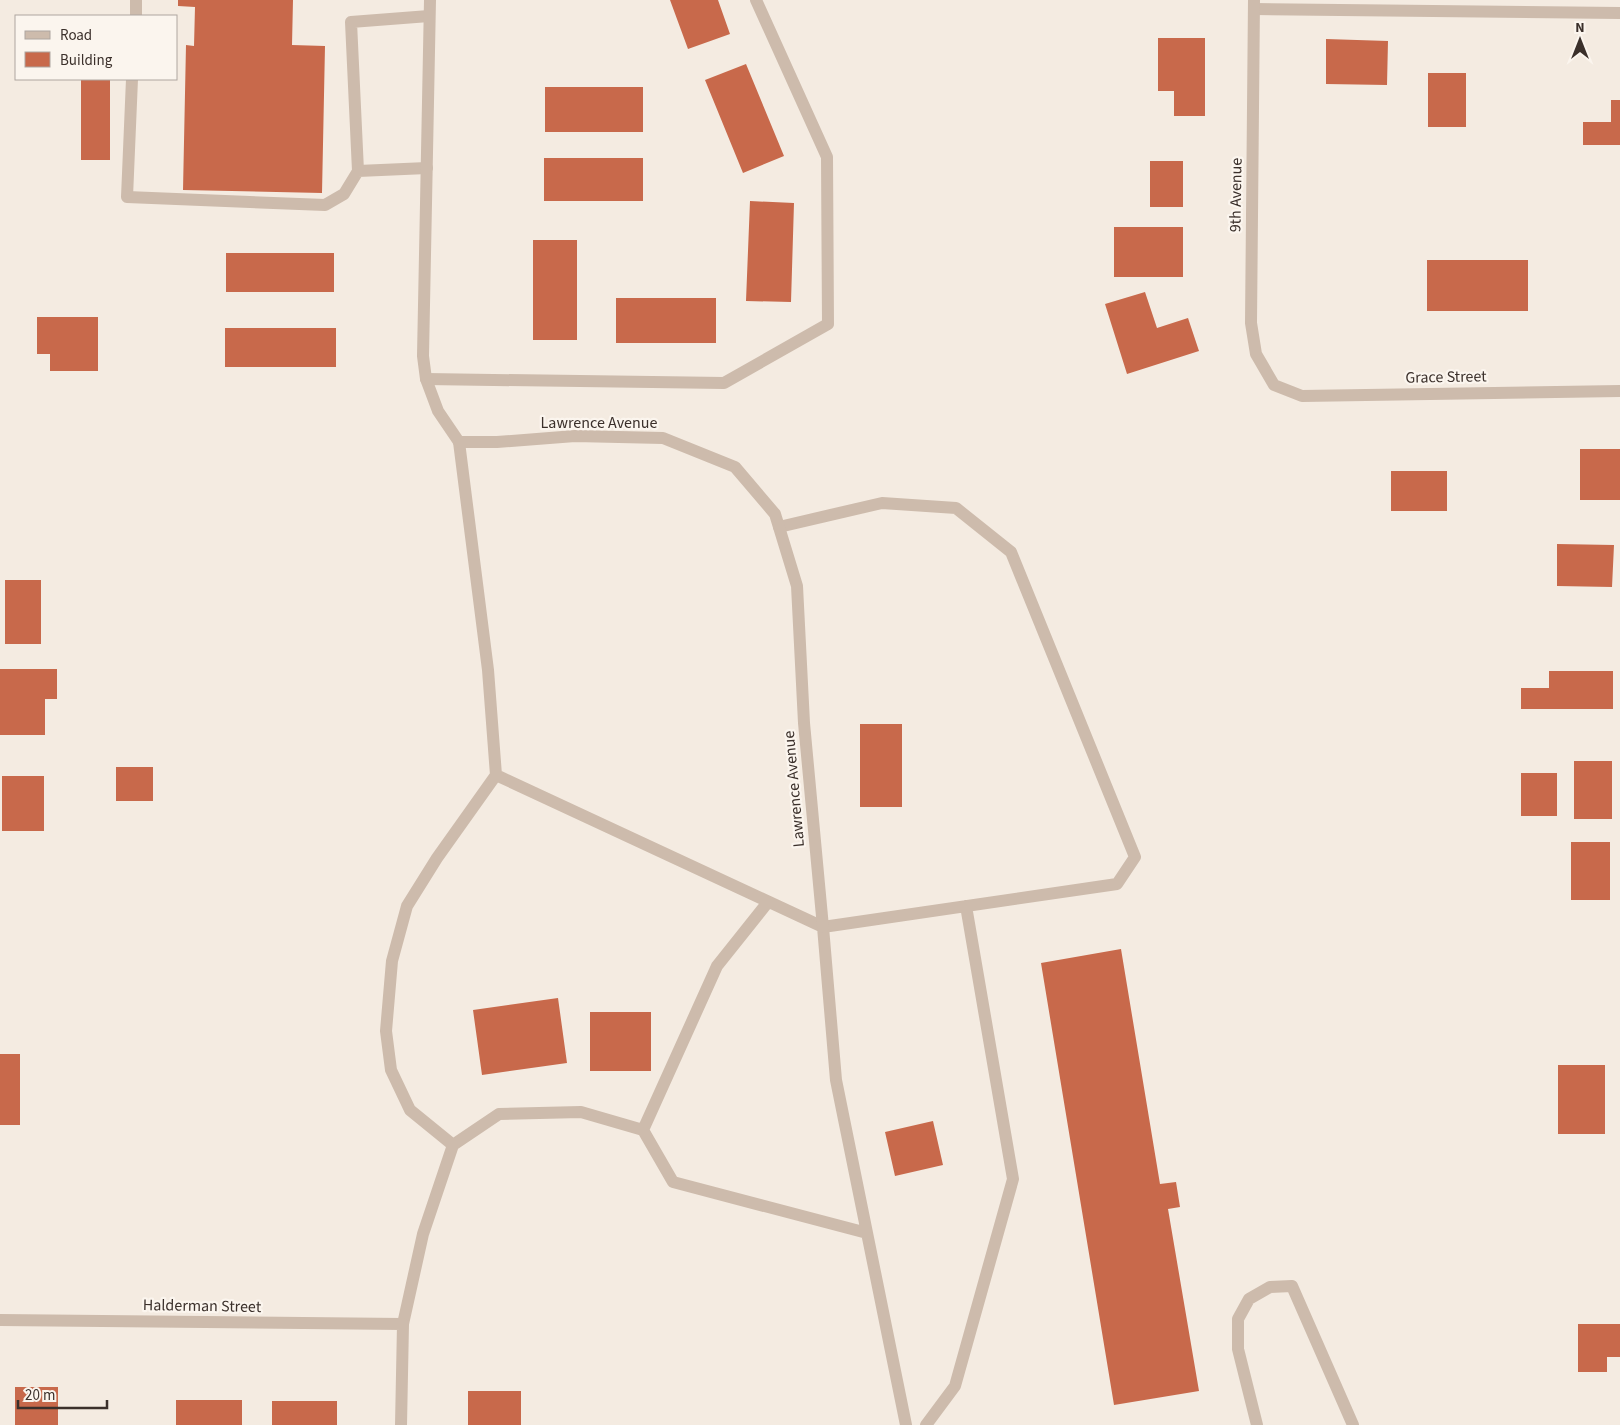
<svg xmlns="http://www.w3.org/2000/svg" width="1620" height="1425" viewBox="0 0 1620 1425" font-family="'Source Sans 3',sans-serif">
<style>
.building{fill:#c8694b}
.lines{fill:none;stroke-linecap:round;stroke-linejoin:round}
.service{stroke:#cdbbac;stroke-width:12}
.minor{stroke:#cdbbac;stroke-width:12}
.labels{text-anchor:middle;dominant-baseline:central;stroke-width:4.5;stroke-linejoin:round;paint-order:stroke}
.street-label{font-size:16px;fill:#3b302b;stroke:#fbf5ee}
</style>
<rect width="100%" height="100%" fill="#f4ebe1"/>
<path class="building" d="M 178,0 L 293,0 L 292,45 L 325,46 L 322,193 L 183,190 L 186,45 L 194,46 L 195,7 L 178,6 Z
M 670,0 L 718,0 L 730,34 L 688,49 Z
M 1158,38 L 1205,38 L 1205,116 L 1174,116 L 1174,91 L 1158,91 Z
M 1326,39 L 1388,41 L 1387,85 L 1326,84 Z
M 746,64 L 784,156 L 743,173 L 705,80 Z
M 1428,73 L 1466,73 L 1466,127 L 1428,127 Z
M 81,79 L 110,79 L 110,160 L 81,160 Z
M 545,87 L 643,87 L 643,132 L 545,132 Z
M 1611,100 L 1620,100 L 1620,145 L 1583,145 L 1583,122 L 1611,122 Z
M 544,158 L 643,158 L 643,201 L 544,201 Z
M 1150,161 L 1183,161 L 1183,207 L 1150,207 Z
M 750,201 L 794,203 L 791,302 L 746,301 Z
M 1114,227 L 1183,227 L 1183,277 L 1114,277 Z
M 533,240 L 577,240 L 577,340 L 533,340 Z
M 226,253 L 334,253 L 334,292 L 226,292 Z
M 1427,260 L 1528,260 L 1528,311 L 1427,311 Z
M 1145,292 L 1157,328 L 1188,318 L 1199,351 L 1127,374 L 1105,304 Z
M 616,298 L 716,298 L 716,343 L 616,343 Z
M 37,317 L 98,317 L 98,371 L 50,371 L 50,354 L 37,354 Z
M 225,328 L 336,328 L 336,367 L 225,367 Z
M 1580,449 L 1620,449 L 1620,500 L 1580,500 Z
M 1391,471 L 1447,471 L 1447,511 L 1391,511 Z
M 1557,544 L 1614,545 L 1612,587 L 1557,586 Z
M 5,580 L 41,580 L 41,644 L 5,644 Z
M 0,669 L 57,669 L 57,699 L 45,699 L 45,735 L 0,735 Z
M 1549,671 L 1613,671 L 1613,709 L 1521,709 L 1521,688 L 1549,688 Z
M 860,724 L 902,724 L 902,807 L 860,807 Z
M 1574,761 L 1612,761 L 1612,819 L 1574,819 Z
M 116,767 L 153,767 L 153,801 L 116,801 Z
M 1521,773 L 1557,773 L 1557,816 L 1521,816 Z
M 2,776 L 44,776 L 44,831 L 2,831 Z
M 1571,842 L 1610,842 L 1610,900 L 1571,900 Z
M 1121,949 L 1160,1184 L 1176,1182 L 1180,1207 L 1168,1209 L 1199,1391 L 1114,1405 L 1041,963 Z
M 558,998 L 567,1063 L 482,1075 L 473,1010 Z
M 590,1012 L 651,1012 L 651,1071 L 590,1071 Z
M 0,1054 L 20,1054 L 20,1125 L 0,1125 Z
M 1558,1065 L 1605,1065 L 1605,1134 L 1558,1134 Z
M 933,1121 L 943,1165 L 895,1176 L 885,1132 Z
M 1578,1324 L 1620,1324 L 1620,1357 L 1607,1357 L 1607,1372 L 1578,1372 Z
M 15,1387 L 58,1387 L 58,1425 L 15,1425 Z
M 468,1391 L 521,1391 L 521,1425 L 468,1425 Z
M 176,1400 L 242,1400 L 242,1425 L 176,1425 Z
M 272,1401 L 337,1401 L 337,1425 L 272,1425 Z"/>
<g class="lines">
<path class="service" d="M 1254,9 L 1620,13
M 136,16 L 136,0
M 132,79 L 127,197 L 325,205 L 344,194 L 358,171
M 427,168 L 358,171 L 351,22 L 429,16
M 426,379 L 724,383 L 828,324 L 827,157 L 756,0
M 496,775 L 823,927 L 1117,884 L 1135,857 L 1011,552 L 956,508 L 882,503 L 779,527
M 823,927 L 836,1080 L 906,1425
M 643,1130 L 717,966 L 768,902
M 453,1145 L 410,1110 L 391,1070 L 386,1031 L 392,961 L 407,906 L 437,858 L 496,775 L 488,670 L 459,442
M 403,1324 L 423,1234 L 453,1145 L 499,1114 L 581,1112 L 643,1130 L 673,1182 L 867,1233
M 926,1425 L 955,1386 L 1013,1179 L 966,906
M 1257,1425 L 1238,1349 L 1238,1319 L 1249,1299 L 1270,1287 L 1292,1286 L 1353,1425"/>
<path class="minor" d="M 430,0 L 423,356 L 426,379 L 438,411 L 459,442 L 497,442 L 575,436 L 663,438 L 735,467 L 775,514 L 797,586 L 804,723 L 823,927
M 1254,0 L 1251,323 L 1256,354 L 1274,385 L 1302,396 L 1620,391
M 0,1320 L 403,1324 L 401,1425"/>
</g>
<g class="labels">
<g class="street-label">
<text transform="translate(1236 195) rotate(-89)">9th Avenue</text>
<text transform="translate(1446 377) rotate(-1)">Grace Street</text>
<text x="599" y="423">Lawrence Avenue</text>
<text transform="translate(794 789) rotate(-95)">Lawrence Avenue</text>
<text transform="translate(202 1306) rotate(1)">Halderman Street</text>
</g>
</g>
<rect x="15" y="15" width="162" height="65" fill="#fbf5ee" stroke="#aea6a0"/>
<rect x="25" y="31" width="25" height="8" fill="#cdbbac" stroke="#aea6a0"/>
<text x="60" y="40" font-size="15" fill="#3b302b">Road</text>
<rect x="25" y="52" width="25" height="15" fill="#c8694b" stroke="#aea6a0"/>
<text x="60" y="65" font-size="15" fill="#3b302b">Building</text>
<g transform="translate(1580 40)" stroke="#fbf5ee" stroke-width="4" paint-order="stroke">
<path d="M0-4L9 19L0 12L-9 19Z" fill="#3b302b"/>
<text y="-8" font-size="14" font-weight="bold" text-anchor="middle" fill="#3b302b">N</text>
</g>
<path d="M18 1400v8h89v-8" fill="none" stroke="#3b302b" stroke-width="2.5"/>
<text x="25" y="1400" font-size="15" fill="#3b302b" stroke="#fbf5ee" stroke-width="4" paint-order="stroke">20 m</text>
</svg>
